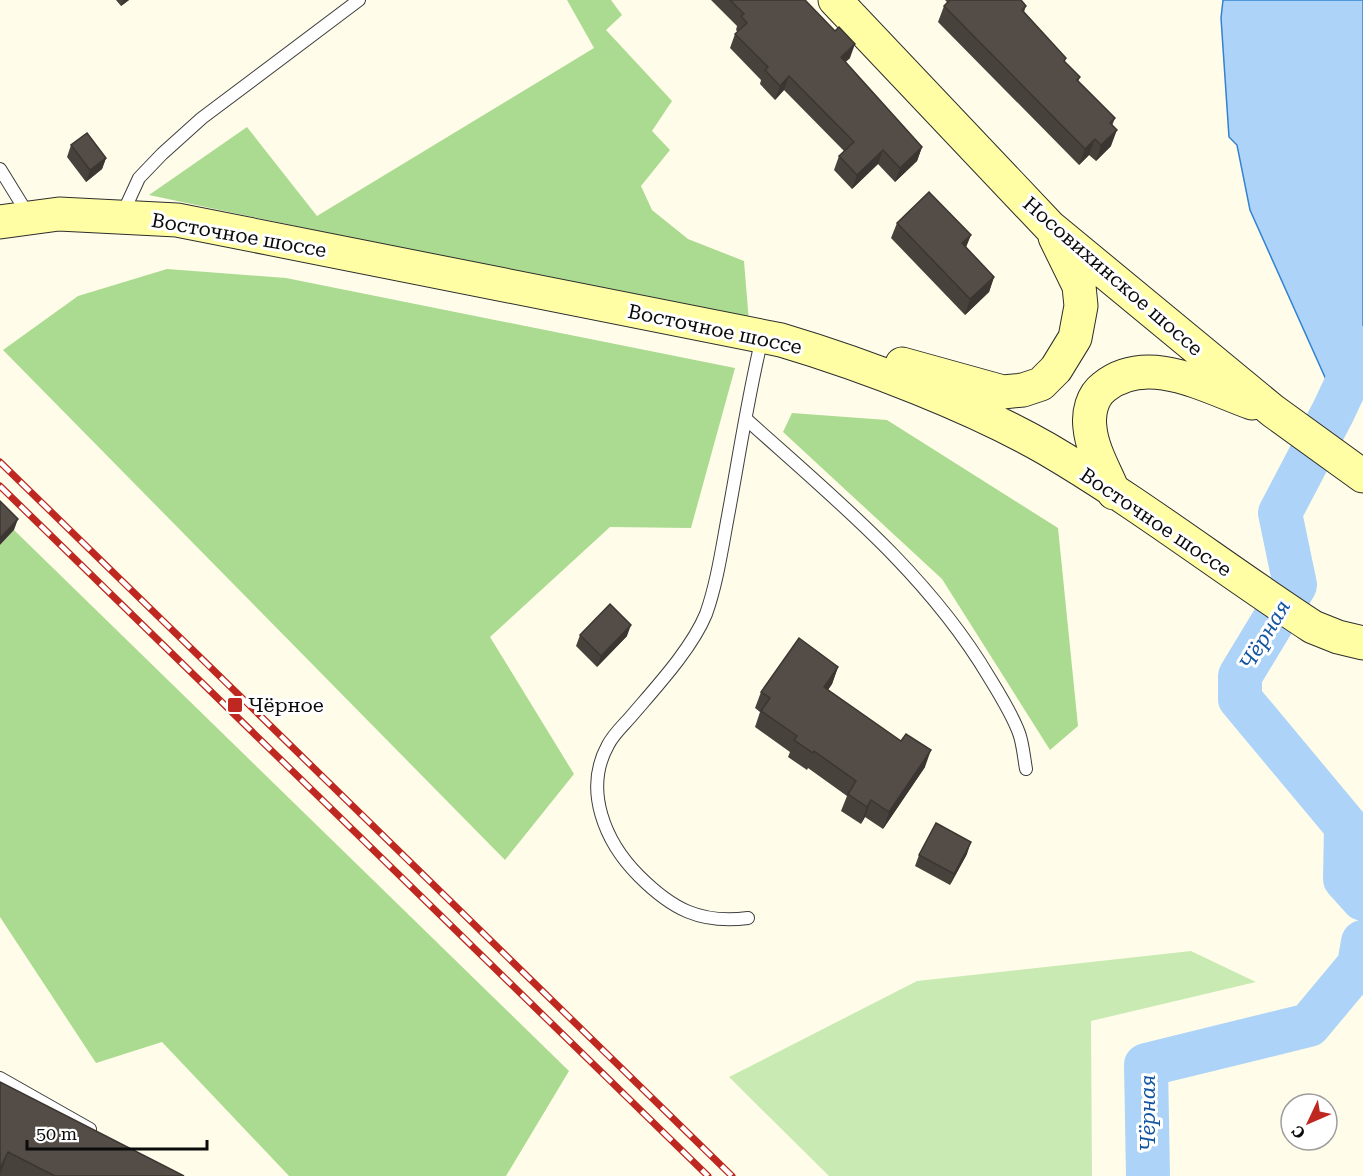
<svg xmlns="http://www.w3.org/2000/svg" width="1363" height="1176" viewBox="0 0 1363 1176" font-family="'Roboto Serif',serif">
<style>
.green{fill:#caeab3}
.forest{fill:#abdb91}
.water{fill:#add4f8;stroke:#3282d1;stroke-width:1.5}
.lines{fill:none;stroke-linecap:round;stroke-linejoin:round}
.river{stroke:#add4f8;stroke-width:44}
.lane-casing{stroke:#3e3e3e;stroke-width:14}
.secondary-casing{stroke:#2d2d2d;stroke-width:35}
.lane{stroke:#fff;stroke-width:12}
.secondary{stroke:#fffea4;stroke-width:33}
.rail-casing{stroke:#be2820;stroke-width:7}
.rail{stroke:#fff;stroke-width:4.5;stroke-dasharray:14;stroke-linecap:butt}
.wall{fill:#48423d}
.shaded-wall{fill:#3b3632}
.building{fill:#544d47;stroke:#3b3632;stroke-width:1.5}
.poi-dot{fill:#be2820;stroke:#fff;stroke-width:2}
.labels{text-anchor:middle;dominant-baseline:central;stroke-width:6;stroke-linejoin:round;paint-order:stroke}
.street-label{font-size:20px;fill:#0b0b0b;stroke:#fff}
.poi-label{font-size:20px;fill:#0b0b0b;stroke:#fff;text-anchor:start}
.water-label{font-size:21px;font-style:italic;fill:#12549f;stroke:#fff}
</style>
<rect width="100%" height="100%" fill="#fffde9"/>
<path class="green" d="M 1191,951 L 1256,982 L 1091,1021 L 1092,1176 L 829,1176 L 729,1077 L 917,981 Z"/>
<path class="forest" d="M 567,0 L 611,0 L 622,15 L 606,30 L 672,101 L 652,131 L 670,150 L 641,186 L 652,210 L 688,239 L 744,261 L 749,322 L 149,195 L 247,127 L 317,216 L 594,48 Z
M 167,269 L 286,278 L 735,368 L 691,528 L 610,527 L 490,637 L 574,774 L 505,860 L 3,350 L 78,296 Z
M 792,413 L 887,420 L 1058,528 L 1078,726 L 1050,750 L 942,579 L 783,432 Z
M 14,530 L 569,1071 L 506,1176 L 289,1176 L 162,1042 L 96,1063 L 0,917 L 0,545 Z"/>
<path class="water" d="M 1223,0 L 1363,0 L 1363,386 L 1357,403 L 1333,412 L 1328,384 L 1250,210 L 1237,145 L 1229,137 L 1221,18 Z"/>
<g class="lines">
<path class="river" d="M 1363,348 L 1333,412 L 1280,513 L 1295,585 L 1240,676 L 1240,699 L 1346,826 L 1345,879 L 1363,899
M 1148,1176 L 1146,1065 L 1309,1025 L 1359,965 L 1363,942"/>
<g class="lane-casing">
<path id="lane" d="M 0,169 L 29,216
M 122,215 L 139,178 L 162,154 L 202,118 L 359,0
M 746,419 C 834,498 928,574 989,677 C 1000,695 1012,714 1019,733 C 1023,744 1024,758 1026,769
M 748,918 C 700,924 672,909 639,876 C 605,842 583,790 608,745 C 614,733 626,723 634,713 C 658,685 692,648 706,614 C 717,583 722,548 728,516 C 739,457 748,396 762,338
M 0,1078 L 90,1129"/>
</g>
<g class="secondary-casing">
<path id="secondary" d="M 835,0 L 1050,227 L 1273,411 L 1363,476
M 0,222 L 59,214 L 177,220 L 781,340 C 865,365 972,406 1047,449 C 1139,503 1224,569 1313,627 L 1338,637 L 1363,643
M 902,364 L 1003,392 L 1023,390 L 1041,384 L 1056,369 L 1075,338 L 1081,306 L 1079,286 L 1055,237
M 1114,493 C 1106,473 1092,450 1090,428 C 1088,413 1092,396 1104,387 C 1147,352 1207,387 1252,403"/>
</g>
<use href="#lane" class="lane"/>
<use href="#secondary" class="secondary"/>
<g class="rail-casing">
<path id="rail" d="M 0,462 L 732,1176
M 0,486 L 708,1176"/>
</g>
<use href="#rail" class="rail"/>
</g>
<path class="wall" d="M 116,0 L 129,0 L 121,6 Z
M 711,0 L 805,0 L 850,58 L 845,62 L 922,147 L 917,161 L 895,182 L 878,164 L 852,189 L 834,170 L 839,156 L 844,151 L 784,90 L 775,100 L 760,84 L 761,80 L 730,48 L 735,34 L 738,32 L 736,30 L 737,26 Z
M 945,0 L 1021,0 L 1026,6 L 1024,12 L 1065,62 L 1080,77 L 1078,82 L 1115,118 L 1112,126 L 1111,146 L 1096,161 L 1089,155 L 1079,165 L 938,22 L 944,6 L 947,2 Z
M 71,145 L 106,158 L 102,169 L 86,182 L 67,157 Z
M 897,223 L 994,277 L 989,292 L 965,315 L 891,238 Z
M 580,635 L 627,636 L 597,667 L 576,646 Z
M 838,667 L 832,684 L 828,690 L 925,767 L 883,829 L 865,817 L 861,824 L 841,811 L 847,796 L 808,768 L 807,770 L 788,757 L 790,752 L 755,727 L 760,712 L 755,708 L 761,692 Z
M 967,854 L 950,885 L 915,866 L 919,855 Z
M 0,1082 L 184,1176 L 0,1176 Z"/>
<path class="shaded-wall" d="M 123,0 L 129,0 L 121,6 Z
M 855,44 L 850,58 L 836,71 L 841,57 Z
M 789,76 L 784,90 L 775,100 L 780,86 Z
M 1117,130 L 1111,146 L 1096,161 L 1101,145 Z
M 1095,139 L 1089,155 L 1079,165 L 1085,149 Z
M 922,147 L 917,161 L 895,182 L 900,168 Z
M 883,150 L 878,164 L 852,189 L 857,175 Z
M 106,158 L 102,169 L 86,182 L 90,170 Z
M 971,235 L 965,250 L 962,243 Z
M 994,277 L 989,292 L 965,315 L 970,299 Z
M 18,519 L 14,530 L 0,545 L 0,538 Z
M 631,625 L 627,636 L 597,667 L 601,656 Z
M 838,667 L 832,684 L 818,704 L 824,687 Z
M 931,750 L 925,767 L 883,829 L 889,812 Z
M 871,800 L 865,817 L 861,824 L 867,807 Z
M 971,842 L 967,854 L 950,885 L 954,874 Z
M 8,1152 L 0,1175 L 0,1169 Z"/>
<path class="building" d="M 730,0 L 805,0 L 835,31 L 839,27 L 855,44 L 841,57 L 922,147 L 900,168 L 883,150 L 857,175 L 839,156 L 854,142 L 789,76 L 780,86 L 765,70 L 768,67 L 735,34 L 747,23 L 741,16 L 744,14 Z
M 950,0 L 1021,0 L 1026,6 L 1022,10 L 1066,58 L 1064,61 L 1080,77 L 1077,80 L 1115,118 L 1110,123 L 1117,130 L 1101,145 L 1095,139 L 1085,149 L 944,6 Z
M 87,133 L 106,158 L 90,170 L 71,145 Z
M 929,192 L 971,235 L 962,243 L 994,277 L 970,299 L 897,223 Z
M 0,501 L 18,519 L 0,538 Z
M 610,604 L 631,625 L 601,656 L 580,635 Z
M 799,638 L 838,667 L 824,687 L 901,741 L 906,734 L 931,750 L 889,812 L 871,800 L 867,807 L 848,794 L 856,781 L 814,751 L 813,753 L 794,740 L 797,736 L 761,711 L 770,698 L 761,692 Z
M 936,823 L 971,842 L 954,874 L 919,855 Z
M 0,1082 L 184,1176 L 55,1176 L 8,1152 L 0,1169 Z"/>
<rect class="poi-dot" x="227" y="697" width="16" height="16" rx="3"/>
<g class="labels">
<g class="street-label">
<text transform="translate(239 235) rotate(10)">Восточное шоссе</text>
<text transform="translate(1113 276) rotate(41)">Носовихинское шоссе</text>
<text transform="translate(715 329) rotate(12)">Восточное шоссе</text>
<text transform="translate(1156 522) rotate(34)">Восточное шоссе</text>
</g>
<g class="poi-label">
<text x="248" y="705">Чёрное</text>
</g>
<g class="water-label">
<text transform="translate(1265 635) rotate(-59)">Чёрная</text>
<text transform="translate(1148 1113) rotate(-90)">Чёрная</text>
</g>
</g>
<g transform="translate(1309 1122) rotate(226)"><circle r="28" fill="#ffffff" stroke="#9d9d9d" stroke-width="1.5"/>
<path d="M0-4.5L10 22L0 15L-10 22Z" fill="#be2820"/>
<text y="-9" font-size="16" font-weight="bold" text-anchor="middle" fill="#0b0b0b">С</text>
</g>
<path d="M27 1140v9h180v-9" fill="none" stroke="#0b0b0b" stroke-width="3"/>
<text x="36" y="1140" font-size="18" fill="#0b0b0b" stroke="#ffffff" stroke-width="4.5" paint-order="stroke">50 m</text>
</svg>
